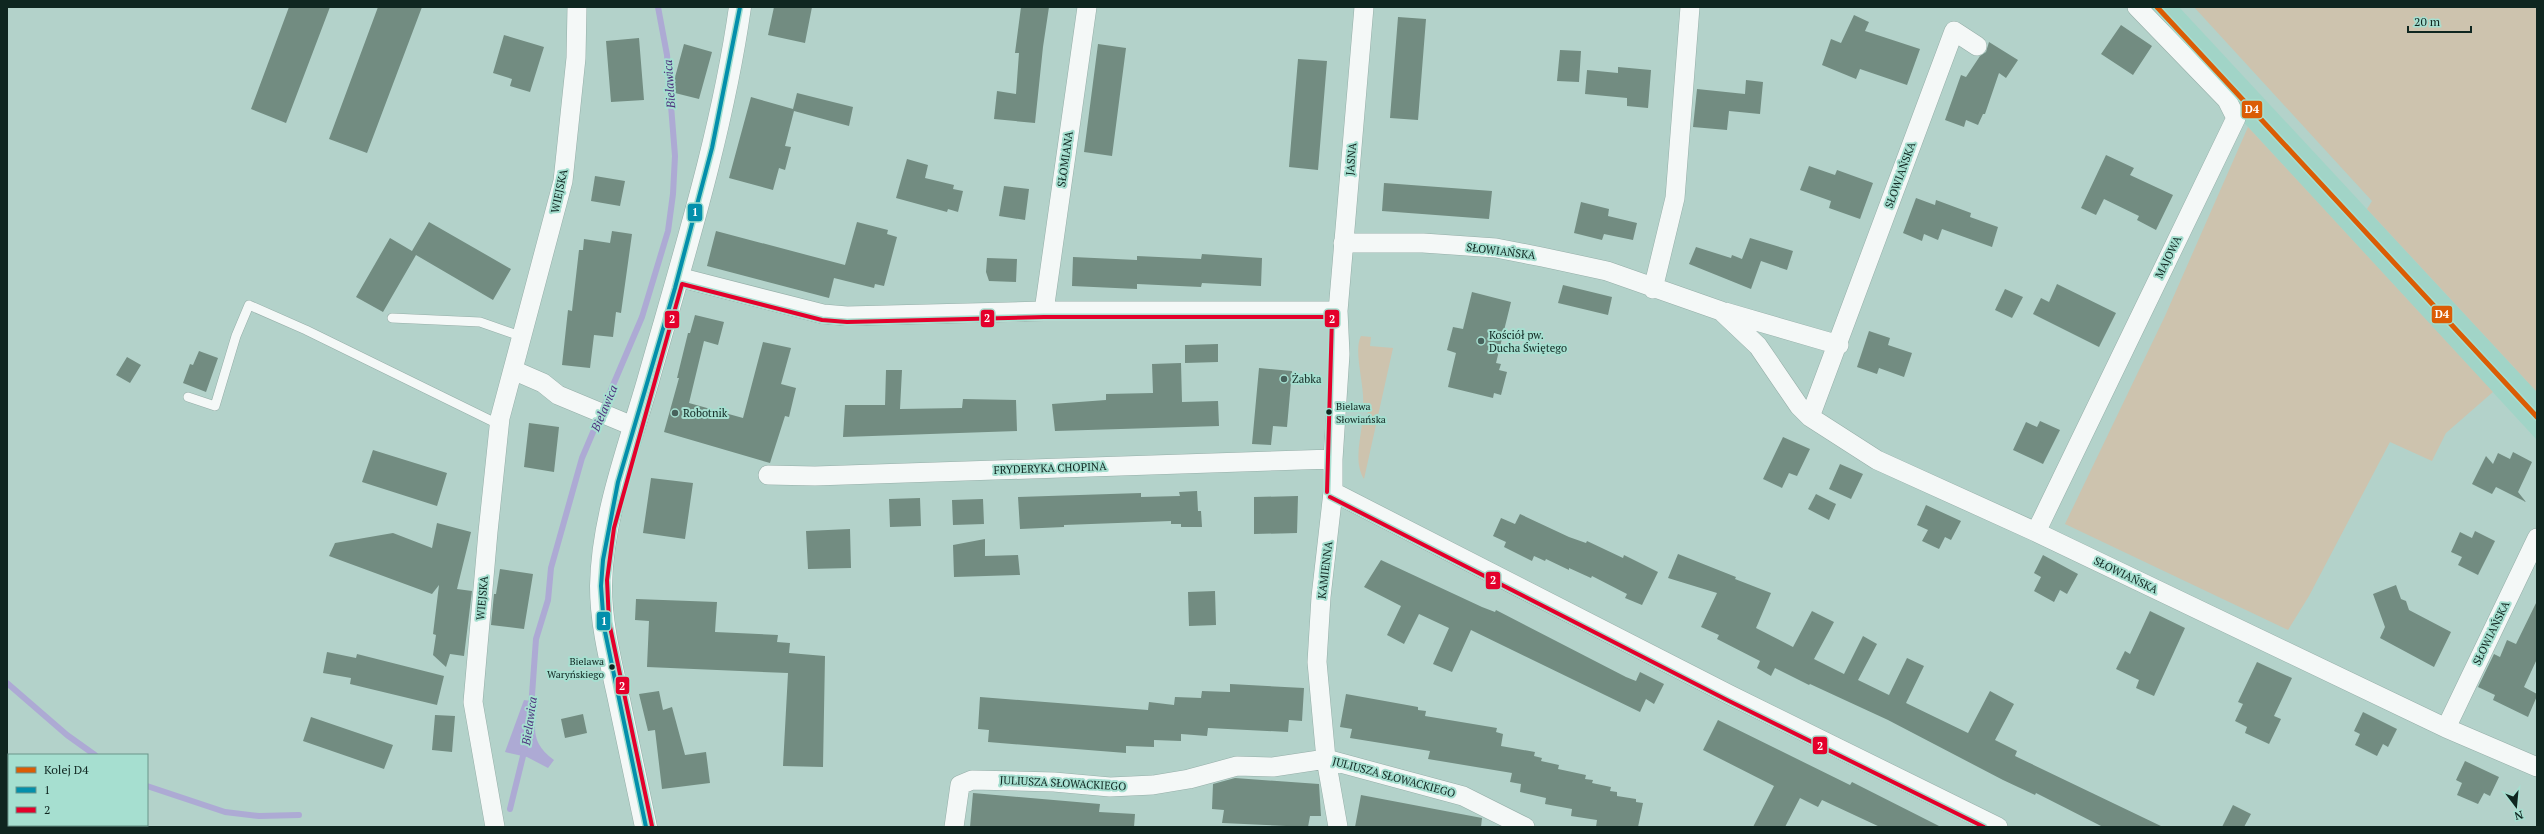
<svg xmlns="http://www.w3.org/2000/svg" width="2544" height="834" viewBox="0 0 2544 834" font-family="'PT Serif',serif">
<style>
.built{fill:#a1d4c7}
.green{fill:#cdc3ae}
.water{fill:#adaad4}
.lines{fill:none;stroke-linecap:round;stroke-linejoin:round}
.stream{stroke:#adaad4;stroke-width:6}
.building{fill:#728c81}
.lane-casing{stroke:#95aea8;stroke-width:10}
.street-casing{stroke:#95aea8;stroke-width:20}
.secondary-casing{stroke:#95aea8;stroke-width:23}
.lane{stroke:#f4f8f7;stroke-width:9}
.street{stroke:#f4f8f7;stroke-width:19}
.secondary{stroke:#f4f8f7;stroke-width:22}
.bus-1-casing{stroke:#a6dfd0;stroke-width:7}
.bus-2-casing{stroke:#a6dfd0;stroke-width:7}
.bus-1{stroke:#038fab;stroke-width:4}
.bus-2{stroke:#e4002b;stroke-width:4}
.rail-1-casing{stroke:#a6dfd0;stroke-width:8}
.rail-1{stroke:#db5c05;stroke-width:5}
.poi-dot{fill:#48625c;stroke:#a6dfd0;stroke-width:1.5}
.bus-dot{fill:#0f2620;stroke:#a6dfd0;stroke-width:1.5}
.labels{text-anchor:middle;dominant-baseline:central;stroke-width:4;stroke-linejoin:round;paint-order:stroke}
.bus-label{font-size:10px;fill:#0f2620;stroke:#a6dfd0;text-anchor:start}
.street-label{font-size:11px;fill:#0f2620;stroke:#a6dfd0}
.poi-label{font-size:11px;fill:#0f2620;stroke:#a6dfd0;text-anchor:start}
.water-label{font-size:12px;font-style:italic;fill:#4d337e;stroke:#a6dfd0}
.line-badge{stroke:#a6dfd0;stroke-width:1.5}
.badge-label{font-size:11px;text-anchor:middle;font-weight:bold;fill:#fff}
</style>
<rect width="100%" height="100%" fill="#b3d2ca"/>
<path class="built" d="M 2146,7 L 2179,7 L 2537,392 L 2537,440 L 2248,127 Z"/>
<path class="green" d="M 2194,7 L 2537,7 L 2537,392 L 2367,209 L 2372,201 Z
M 2248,127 L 2493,392 L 2446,433 L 2432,461 L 2390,442 L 2309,596 L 2288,630 L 2065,524 L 2165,316 Z
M 1361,336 L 1371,337 L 1370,346 L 1393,348 L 1364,479 C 1354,463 1360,442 1362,424 L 1367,424 L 1368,406 L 1363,405 C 1365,386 1353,351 1361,336 Z"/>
<path class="water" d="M 524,700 L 538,702 C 534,728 530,742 554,760 L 548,768 L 527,757 L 505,752 Z"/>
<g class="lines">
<path class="stream" d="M 7,683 L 67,735 L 95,755
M 531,709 L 536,639 L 548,600 L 551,568 L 582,458 L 642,317 L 668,231 L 673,194 L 675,156 L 667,55 L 658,7
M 147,786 L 225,812 L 259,816 L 299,815
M 510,809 L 525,748"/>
</g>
<path class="building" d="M 289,7 L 330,7 L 286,123 L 251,109 Z
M 378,7 L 422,7 L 367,153 L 329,139 Z
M 774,7 L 812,7 L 805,43 L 768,35 Z
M 1021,7 L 1049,7 L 1043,47 L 1035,123 L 994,119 L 997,91 L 1016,94 L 1019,53 L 1015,53 Z
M 1854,15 L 1869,22 L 1865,31 L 1920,49 L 1907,85 L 1860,69 L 1856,79 L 1822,65 L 1831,39 L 1841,43 Z
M 1398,17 L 1426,19 L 1418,120 L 1390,118 Z
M 2121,25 L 2152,46 L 2133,75 L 2101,54 Z
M 504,35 L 544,47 L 530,92 L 510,86 L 512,79 L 493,73 Z
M 639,38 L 644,100 L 611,102 L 606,41 Z
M 1989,42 L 2018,60 L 2006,78 L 1999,73 L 1985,114 L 1983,114 L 1978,125 L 1966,120 L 1964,127 L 1945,120 L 1961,75 L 1966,77 L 1980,56 L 1986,52 Z
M 684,44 L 712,52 L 699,99 L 671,92 Z
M 1098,44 L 1126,48 L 1112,156 L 1084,152 Z
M 1560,50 L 1581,51 L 1579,82 L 1557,81 Z
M 1298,59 L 1327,61 L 1318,170 L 1289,167 Z
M 1618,67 L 1651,70 L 1648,108 L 1627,106 L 1627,98 L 1585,94 L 1587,70 L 1618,73 Z
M 1746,80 L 1763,82 L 1760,114 L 1729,111 L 1727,130 L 1693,127 L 1697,89 L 1745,94 Z
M 797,93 L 853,107 L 849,126 L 794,111 L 785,146 L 791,147 L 785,170 L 779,168 L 773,190 L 729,178 L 751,97 L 793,109 Z
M 2106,155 L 2134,168 L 2130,175 L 2173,195 L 2156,230 L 2137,220 L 2139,216 L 2104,199 L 2096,215 L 2081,208 Z
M 907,159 L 928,165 L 925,178 L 954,185 L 953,189 L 963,191 L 958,212 L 948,209 L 947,212 L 896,198 Z
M 1809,166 L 1835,175 L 1837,170 L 1873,183 L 1860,219 L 1829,208 L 1831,201 L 1800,190 Z
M 595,176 L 625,181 L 620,206 L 591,201 Z
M 1384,183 L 1492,191 L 1489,219 L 1382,211 Z
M 1004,186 L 1029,189 L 1025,220 L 999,216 Z
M 1916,198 L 1935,205 L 1936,200 L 1971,213 L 1970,217 L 1998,227 L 1992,247 L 1942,229 L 1938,240 L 1924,234 L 1922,241 L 1903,233 Z
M 1581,202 L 1609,209 L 1608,216 L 1637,223 L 1633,240 L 1604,234 L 1602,240 L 1574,233 Z
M 429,222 L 511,269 L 493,300 L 416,255 L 383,312 L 356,297 L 390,238 L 412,251 Z
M 857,222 L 888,230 L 887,234 L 897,237 L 884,286 L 875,284 L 874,288 L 834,278 L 829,298 L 707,266 L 716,231 L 845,265 Z
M 612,231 L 632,234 L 621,313 L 616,312 L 613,337 L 594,335 L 590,368 L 562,365 L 568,310 L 572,311 L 579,250 L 583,250 L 584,239 L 610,243 Z
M 1750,238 L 1793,251 L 1787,270 L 1761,261 L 1751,289 L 1689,264 L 1696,247 L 1731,258 L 1732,255 L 1742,259 Z
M 1202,254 L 1262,258 L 1261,286 L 1202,283 L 1201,287 L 1137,284 L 1137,289 L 1072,286 L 1073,257 L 1137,260 L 1137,256 L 1201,259 Z
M 987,258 L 1017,259 L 1016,282 L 989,281 L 986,272 Z
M 2057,284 L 2116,313 L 2099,347 L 2033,314 L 2041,298 L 2049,302 Z
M 1563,285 L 1612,297 L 1608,315 L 1558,303 Z
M 2005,289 L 2023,297 L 2012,318 L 1995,310 Z
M 1472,292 L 1511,302 L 1496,363 L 1501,364 L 1499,370 L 1507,372 L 1501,395 L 1494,393 L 1493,398 L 1448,387 L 1456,353 L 1447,350 L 1453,327 L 1463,329 Z
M 695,315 L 724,322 L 718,345 L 704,341 L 689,403 L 743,418 L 763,342 L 791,348 L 781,384 L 796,388 L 789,417 L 785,416 L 770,463 L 664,432 L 679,378 L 677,378 L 688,333 L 690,333 Z
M 1869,331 L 1890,338 L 1888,345 L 1912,353 L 1904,377 L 1879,368 L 1877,374 L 1857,367 Z
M 1218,344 L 1218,362 L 1185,363 L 1185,345 Z
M 199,351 L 218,358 L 206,392 L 183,383 L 190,364 L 193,365 Z
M 127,357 L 141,365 L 130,383 L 116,375 Z
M 1181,363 L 1182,402 L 1218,401 L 1219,426 L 1055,431 L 1052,404 L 1106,400 L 1106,394 L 1153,393 L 1152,364 Z
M 1259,368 L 1292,371 L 1287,427 L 1273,426 L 1271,445 L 1252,444 Z
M 886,370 L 902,370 L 900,409 L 962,408 L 963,399 L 1016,400 L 1017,431 L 843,437 L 845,405 L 885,405 Z
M 2040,421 L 2060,430 L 2043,464 L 2013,450 L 2026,422 L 2037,427 Z
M 529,423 L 559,427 L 554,472 L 524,467 Z
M 1783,437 L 1810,449 L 1797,476 L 1789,473 L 1782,488 L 1763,479 Z
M 373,450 L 447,473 L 437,506 L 362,482 Z
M 2513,452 L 2532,462 L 2518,492 L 2526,502 L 2496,487 L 2492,494 L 2472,484 L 2486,456 L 2493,464 L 2498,453 L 2510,459 Z
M 1840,464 L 1863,474 L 1851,499 L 1829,489 Z
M 651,478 L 693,483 L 685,539 L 643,533 Z
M 1197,491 L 1198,511 L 1201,511 L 1202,527 L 1181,527 L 1181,524 L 1171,524 L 1171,521 L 1064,525 L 1064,527 L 1020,529 L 1018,497 L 1141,493 L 1141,497 L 1180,496 L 1179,492 Z
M 1816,494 L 1836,504 L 1829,520 L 1808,509 Z
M 1298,496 L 1297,533 L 1254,534 L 1254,497 Z
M 920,498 L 921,526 L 890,527 L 889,499 Z
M 983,499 L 984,524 L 953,525 L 952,500 Z
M 1926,505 L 1961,521 L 1951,540 L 1945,537 L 1939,549 L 1922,541 L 1928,530 L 1917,525 Z
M 1520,514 L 1569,537 L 1586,543 L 1587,541 L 1623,558 L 1624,555 L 1658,572 L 1642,605 L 1625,598 L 1627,594 L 1592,576 L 1591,578 L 1569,568 L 1569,570 L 1546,559 L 1545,561 L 1534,556 L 1532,561 L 1504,547 L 1506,542 L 1493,536 L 1501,518 L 1515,524 Z
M 437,523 L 471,532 L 457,589 L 472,591 L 464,656 L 450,654 L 446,667 L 433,655 L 436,635 L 433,634 L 439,585 L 432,594 L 329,556 L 335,543 L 393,533 L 432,548 Z
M 850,529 L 851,568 L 808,569 L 806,531 Z
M 2475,531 L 2495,541 L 2478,575 L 2458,565 L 2462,557 L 2451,552 L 2460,532 L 2472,538 Z
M 985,539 L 985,556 L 1018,555 L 1020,575 L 954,577 L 953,545 Z
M 1678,554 L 1736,577 L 1735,579 L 1771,593 L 1756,628 L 1793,647 L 1812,611 L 1834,622 L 1814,659 L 1844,674 L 1863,636 L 1877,644 L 1858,680 L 1889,695 L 1907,658 L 1924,666 L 1906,703 L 1968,733 L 1990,691 L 2014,704 L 1995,740 L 2017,751 L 2015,756 L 2163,827 L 2103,827 L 2036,793 L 2035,795 L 2003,780 L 1888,720 L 1810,684 L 1809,685 L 1775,668 L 1771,676 L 1757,668 L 1760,661 L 1717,639 L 1719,635 L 1701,627 L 1717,593 L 1668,578 Z
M 2043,555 L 2078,574 L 2067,594 L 2060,590 L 2054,602 L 2034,591 L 2041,577 L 2034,573 Z
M 1381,560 L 1482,607 L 1495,612 L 1496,610 L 1626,677 L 1636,681 L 1640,672 L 1664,684 L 1654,704 L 1646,699 L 1640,712 L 1471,630 L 1452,672 L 1433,664 L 1449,628 L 1419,614 L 1404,644 L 1387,635 L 1401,606 L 1364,587 Z
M 500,569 L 533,574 L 524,629 L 491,625 L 494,594 L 496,594 Z
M 2396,585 L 2401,599 L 2406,601 L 2409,610 L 2451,632 L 2434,667 L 2380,638 L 2385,627 L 2373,594 Z
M 1215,591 L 1216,625 L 1189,626 L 1188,592 Z
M 636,599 L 717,602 L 715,632 L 778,635 L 777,642 L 790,643 L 789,653 L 825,656 L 823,767 L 783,766 L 788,673 L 647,667 L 649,621 L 635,620 Z
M 2537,601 L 2537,659 L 2524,687 L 2537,694 L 2537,696 L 2528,717 L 2493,700 L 2495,695 L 2478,687 L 2494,654 L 2500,657 L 2507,640 L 2516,644 Z
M 2150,611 L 2185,628 L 2154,696 L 2136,688 L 2139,680 L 2116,669 L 2125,651 L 2130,654 Z
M 327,652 L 356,658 L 357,654 L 444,676 L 437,705 L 350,684 L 351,678 L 323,673 Z
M 2257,662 L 2292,678 L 2274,716 L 2281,719 L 2269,744 L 2245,733 L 2247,727 L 2235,721 L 2243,704 L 2238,702 Z
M 1230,684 L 1304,688 L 1302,721 L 1289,720 L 1288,732 L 1208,728 L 1207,736 L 1181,734 L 1181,741 L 1154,740 L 1154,747 L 1126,746 L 1126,753 L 988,742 L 989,730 L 978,729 L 980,697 L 1148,710 L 1149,702 L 1174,705 L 1175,697 L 1201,698 L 1202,691 L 1230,692 Z
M 659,691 L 663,710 L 672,707 L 685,755 L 706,752 L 710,783 L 662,789 L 655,730 L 648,731 L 639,694 Z
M 1346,694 L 1418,707 L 1418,710 L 1426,711 L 1425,716 L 1497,728 L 1496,732 L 1503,734 L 1501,746 L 1535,752 L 1534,756 L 1542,758 L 1541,761 L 1559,765 L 1558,769 L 1586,775 L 1585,779 L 1593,780 L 1592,783 L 1611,787 L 1610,791 L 1617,792 L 1617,796 L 1636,799 L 1636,802 L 1643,803 L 1638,827 L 1596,827 L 1597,820 L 1571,816 L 1572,809 L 1545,804 L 1546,798 L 1520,792 L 1521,784 L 1510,782 L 1512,773 L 1428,759 L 1430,751 L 1350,738 L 1352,729 L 1340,727 Z
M 2363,712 L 2397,729 L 2388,747 L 2383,744 L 2377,756 L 2355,745 L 2360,734 L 2354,731 Z
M 583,714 L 587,733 L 565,738 L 561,719 Z
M 435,715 L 455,716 L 452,752 L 432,750 Z
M 311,717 L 393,745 L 384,769 L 303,741 Z
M 1718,720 L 1850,785 L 1852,782 L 1941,827 L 1880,827 L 1822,800 L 1818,807 L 1800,798 L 1785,827 L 1753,827 L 1774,786 L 1703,750 Z
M 2465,761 L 2499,777 L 2490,796 L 2484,793 L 2478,804 L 2457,795 L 2462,783 L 2456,780 Z
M 1235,778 L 1319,784 L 1321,816 L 1310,816 L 1308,827 L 1222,823 L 1224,810 L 1212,809 L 1213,784 Z
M 973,793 L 1100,804 L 1099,812 L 1135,814 L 1134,827 L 970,827 Z
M 1361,795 L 1482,818 L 1481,827 L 1355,827 Z
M 2233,805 L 2251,814 L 2244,827 L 2222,827 Z"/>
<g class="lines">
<g class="lane-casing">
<path id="lane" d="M 392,318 L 480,322 L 523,337
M 188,397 L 215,406 L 236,336 L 249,305 L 306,330 L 500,425"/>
</g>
<g class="street-casing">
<path id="street" d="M 1343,243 L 1423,243 L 1496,248 L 1542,257 L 1607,271 L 1721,311 L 1758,346 L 1799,406 L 1810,417 L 1877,460 L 2036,532 L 2446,728 L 2537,767
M 678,277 L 823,314 L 847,316 L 1044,311 L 1338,311
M 1653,289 L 1675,198 L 1690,7
M 1044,311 L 1087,7
M 1725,312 L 1839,345
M 513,370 L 543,383 L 558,395 L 635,427
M 1810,417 L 1954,31 L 1977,46
M 768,475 L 815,476 L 1333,459
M 1333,492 L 1730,695 L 1998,827
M 2036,532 L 2236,118 L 2227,100 L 2137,7
M 2446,728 L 2537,538
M 495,827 L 473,702 L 488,532 L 500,418 L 563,181 L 576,58 L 577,7
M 954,827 L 960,785 L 972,780 L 1054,782 L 1110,787 L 1153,785 L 1189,779 L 1237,766 L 1273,767 L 1326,759 L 1463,796 L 1525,827
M 1338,827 L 1326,759 L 1317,662 L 1321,597 L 1333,492 L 1333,459 L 1340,354 L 1338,311 L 1364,7"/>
</g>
<g class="secondary-casing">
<path id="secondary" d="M 646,827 C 637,783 627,739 618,695 C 610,659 601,623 601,586 C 602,517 629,447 648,381 C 683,257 722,134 740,7"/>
</g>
<use href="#lane" class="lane"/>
<use href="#street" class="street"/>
<use href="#secondary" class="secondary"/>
<g class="bus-1-casing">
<path id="bus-1" d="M 646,827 L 604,627 L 601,586 L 603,560 L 618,482 L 675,288 L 712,148 L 740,7"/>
</g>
<g class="bus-2-casing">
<path id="bus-2" d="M 1330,497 L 1727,700 L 1984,827
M 652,826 L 609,622 L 607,580 L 614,528 L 682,284 L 822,320 L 847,322 L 1044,317 L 1332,317 L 1327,492"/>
</g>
<use href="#bus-1" class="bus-1"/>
<use href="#bus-2" class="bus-2"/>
<g class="rail-1-casing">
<path id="rail-1" d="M 2157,7 L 2537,417"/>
</g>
<use href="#rail-1" class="rail-1"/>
</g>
<g class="poi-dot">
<circle cx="1481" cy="341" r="4"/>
<circle cx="1284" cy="379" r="4"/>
<circle cx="675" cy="413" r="4"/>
</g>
<g class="bus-dot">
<circle cx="1329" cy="412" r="3.5"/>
<circle cx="612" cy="667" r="3.5"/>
</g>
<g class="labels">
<g class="bus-label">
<text x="1336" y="406">Bielawa<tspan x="1336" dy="13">Słowiańska</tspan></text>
<text x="604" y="661" text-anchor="end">Bielawa<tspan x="604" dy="13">Waryńskiego</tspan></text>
</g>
<g class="street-label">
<text transform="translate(1065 159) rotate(-82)">SŁOMIANA</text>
<text transform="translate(1351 159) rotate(-85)">JASNA</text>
<text transform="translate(1900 175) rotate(-70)">SŁOWIAŃSKA</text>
<text transform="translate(559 191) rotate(-78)">WIEJSKA</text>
<text transform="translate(1501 251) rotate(7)">SŁOWIAŃSKA</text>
<text transform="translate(2168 257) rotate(-64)">MAJOWA</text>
<text transform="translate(1050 468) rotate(-2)">FRYDERYKA CHOPINA</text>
<text transform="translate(1325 570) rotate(-83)">KAMIENNA</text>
<text transform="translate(2126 575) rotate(26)">SŁOWIAŃSKA</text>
<text transform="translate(482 598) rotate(-85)">WIEJSKA</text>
<text transform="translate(2491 633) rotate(-64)">SŁOWIAŃSKA</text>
<text transform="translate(1394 777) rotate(15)">JULIUSZA SŁOWACKIEGO</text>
<text transform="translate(1063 783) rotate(3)">JULIUSZA SŁOWACKIEGO</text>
</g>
<g class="poi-label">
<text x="1489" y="335">Kościół pw.<tspan x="1489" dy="13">Ducha Świętego</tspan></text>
<text x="1292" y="379">Żabka</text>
<text x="683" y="413">Robotnik</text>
</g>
<g class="water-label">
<text transform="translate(669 84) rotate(-94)">Bielawica</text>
<text transform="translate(604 408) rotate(-67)">Bielawica</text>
<text transform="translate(529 721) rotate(-82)">Bielawica</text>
</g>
</g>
<g class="line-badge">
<rect x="2241" y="100" width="22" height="19" rx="4" fill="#db5c05"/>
<rect x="687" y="203" width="16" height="19" rx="4" fill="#038fab"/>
<rect x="2431" y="305" width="22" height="19" rx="4" fill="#db5c05"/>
<rect x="980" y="309" width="15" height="19" rx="4" fill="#e4002b"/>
<rect x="1324" y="309" width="16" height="19" rx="4" fill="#e4002b"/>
<rect x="664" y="310" width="16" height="19" rx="4" fill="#e4002b"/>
<rect x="1485" y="571" width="16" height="19" rx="4" fill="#e4002b"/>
<rect x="596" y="611" width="15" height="20" rx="4" fill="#038fab"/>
<rect x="615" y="676" width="15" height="19" rx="4" fill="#e4002b"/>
<rect x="1812" y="736" width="16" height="19" rx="4" fill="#e4002b"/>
</g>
<g class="badge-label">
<text x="2252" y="113">D4</text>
<text x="695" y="216">1</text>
<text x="2442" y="318">D4</text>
<text x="987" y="322">2</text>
<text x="1332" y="323">2</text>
<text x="672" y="323">2</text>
<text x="1493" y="584">2</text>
<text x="604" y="625">1</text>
<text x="622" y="690">2</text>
<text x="1820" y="750">2</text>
</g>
<rect width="2544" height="834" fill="none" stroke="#0f2620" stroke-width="16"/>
<rect x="8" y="754" width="140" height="72" fill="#a6dfd0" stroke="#6a958a"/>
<rect x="16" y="767" width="20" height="6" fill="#db5c05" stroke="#6a958a"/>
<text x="44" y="774" font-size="12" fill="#0f2620">Kolej D4</text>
<rect x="16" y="787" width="20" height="6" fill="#038fab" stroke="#6a958a"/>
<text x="44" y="794" font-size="12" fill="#0f2620">1</text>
<rect x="16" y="807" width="20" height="6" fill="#e4002b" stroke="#6a958a"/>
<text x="44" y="814" font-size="12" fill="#0f2620">2</text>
<g transform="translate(2516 806) rotate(164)" stroke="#a6dfd0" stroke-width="3" paint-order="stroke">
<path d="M0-3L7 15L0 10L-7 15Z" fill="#0f2620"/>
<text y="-6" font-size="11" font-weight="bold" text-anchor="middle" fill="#0f2620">N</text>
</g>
<path d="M2408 26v6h63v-6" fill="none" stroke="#0f2620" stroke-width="2"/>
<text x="2414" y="26" font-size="12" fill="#0f2620" stroke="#a6dfd0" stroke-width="3" paint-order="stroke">20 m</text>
</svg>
